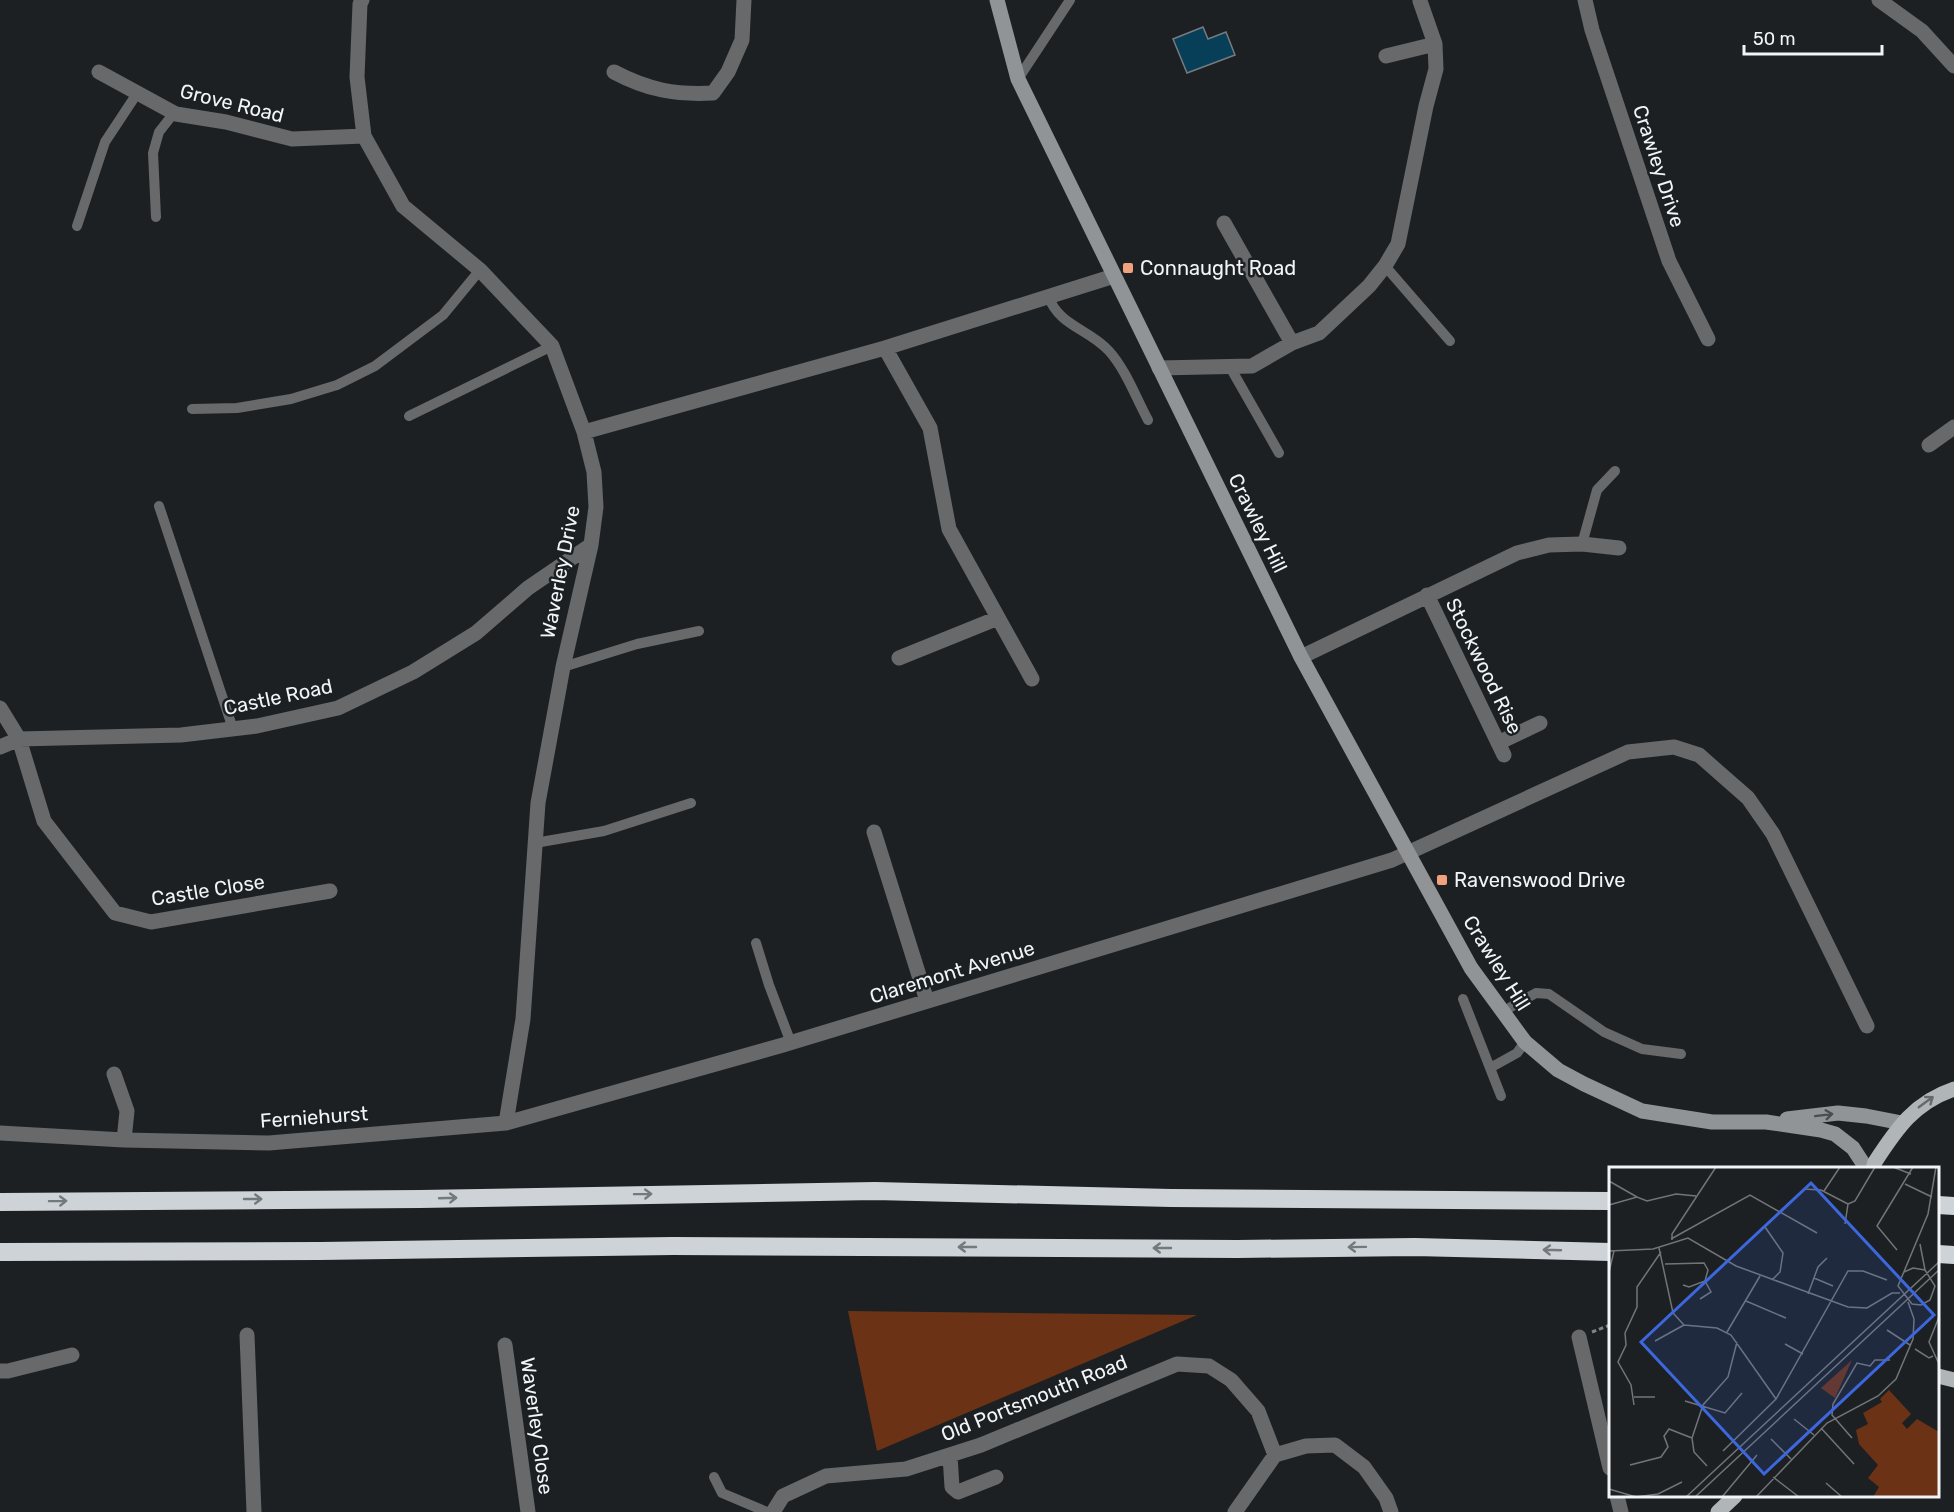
<svg xmlns="http://www.w3.org/2000/svg" width="1954" height="1512" viewBox="0 0 1954 1512" font-family="Rubik,sans-serif">
<style>
.green{fill:#6b3216}
.building{fill:#083f58;stroke:#767b7e;stroke-width:1.5}
.lines{fill:none;stroke-linecap:round;stroke-linejoin:round}
.path{stroke:#818487;stroke-width:3;stroke-dasharray:4.5 3;stroke-linecap:butt}
.lane{stroke:#67696b;stroke-width:10}
.street{stroke:#67696b;stroke-width:15}
.secondary{stroke:#909496;stroke-width:15}
.primary{stroke:#b0b5b7;stroke-width:15}
.highway{stroke:#cdd3d6;stroke-width:18}
.oneway{stroke:#666a6d}
.oneway2{stroke:#4a4e51}
.oneway3{stroke:#747a7c}
.poi-dot{fill:#f1a17d;stroke:#1c2023;stroke-width:2}
.labels{text-anchor:middle;dominant-baseline:central;stroke-width:5;stroke-linejoin:round;paint-order:stroke}
.street-label{font-size:20px;fill:#f2f4f6;stroke:#1c2023}
.poi-label{font-size:20px;fill:#f2f4f6;stroke:#1c2023;text-anchor:start}
.inset-road{fill:none;stroke:#727577;stroke-width:1.5}
.view{fill:#3d67dc;fill-opacity:0.15;stroke:#3d67dc;stroke-width:3}
.inset-edge{fill:none;stroke:#f2f4f6;stroke-width:3}
</style>
<rect width="100%" height="100%" fill="#1c2023"/>
<path class="green" d="M 848,1311 L 1197,1315 L 877,1451 Z"/>
<path class="building" d="M 1203,27 L 1208,39 L 1226,32 L 1235,55 L 1187,73 L 1173,39 Z"/>
<g class="lines">
<path class="path" d="M 1592,1332 L 1610,1325"/>
<path class="lane" d="M 1018,79 L 1070,0
M 156,217 L 153,153 L 159,132 L 174,113
M 77,226 L 105,142 L 138,92
M 1385,266 L 1450,341
M 1048,296 C 1060,327 1088,328 1109,351 C 1126,370 1136,398 1148,420
M 1230,367 L 1279,453
M 192,409 L 237,408 L 291,399 L 337,385 L 375,366 L 443,315 L 480,270
M 409,416 L 552,346
M 159,506 L 233,729
M 1582,544 L 1597,490 L 1615,471
M 563,667 L 637,644 L 699,631
M 535,843 L 604,831 L 691,803
M 756,943 L 769,985 L 791,1043
M 1463,999 L 1501,1096
M 1502,1012 L 1536,993 L 1549,994 L 1604,1032 L 1642,1049 L 1681,1054
M 1490,1068 L 1517,1053 L 1525,1042
M 714,1477 L 722,1493 L 767,1512"/>
<path class="street" d="M 362,0 L 360,4 L 357,77 L 364,136 L 403,206 L 480,270 L 552,346 L 584,432 L 594,472 L 596,507 L 591,545 L 563,667 L 538,803 L 523,1019 L 506,1123
M 1585,0 L 1592,30 L 1669,261 L 1708,339
M 1879,0 L 1922,31 L 1954,66
M 1386,56 L 1435,44
M 99,72 L 176,114 L 226,122 L 292,139 L 364,136
M 614,72 C 648,90 675,95 713,93 L 728,72 L 742,40 L 744,0
M 1224,223 L 1292,343
M 885,348 L 930,428 L 949,529 L 1032,679
M 1159,368 L 1252,366 L 1292,343 L 1319,333 L 1369,286 L 1385,266 L 1398,244 L 1426,106 L 1436,69 L 1435,44 L 1420,1
M 584,432 L 885,348 L 1114,276
M 1929,445 L 1954,427
M 1427,595 L 1504,755
M 1301,657 L 1517,553 L 1549,545 L 1582,544 L 1619,548
M 899,658 L 998,618
M 0,708 L 19,739 L 44,821 L 115,913 L 151,922 L 330,891
M 1498,743 L 1540,723
M 0,747 L 19,739 L 181,735 L 257,726 L 338,708 L 413,672 L 476,633 L 528,588 L 591,545
M 874,832 L 927,1001
M 114,1074 L 127,1111 L 124,1140
M 0,1133 L 124,1140 L 269,1143 L 506,1123 L 783,1045 L 1392,860 L 1628,752 L 1674,747 L 1699,755 L 1748,798 L 1773,834 L 1867,1026
M 247,1335 L 254,1512
M 1579,1337 L 1610,1468
M 505,1345 L 528,1512
M 0,1371 L 8,1371 L 72,1355
M 950,1456 L 952,1487 L 958,1492 L 996,1477
M 1617,1496 L 1621,1512
M 773,1512 L 783,1496 L 826,1476 L 906,1469 L 981,1445 L 1177,1364 L 1209,1366 L 1231,1380 L 1258,1411 L 1275,1455 L 1306,1446 L 1335,1445 L 1364,1467 L 1386,1498 L 1391,1512
M 1235,1512 L 1275,1455"/>
<path class="secondary" d="M 997,0 L 1018,79 L 1301,657 L 1471,968 L 1525,1042 L 1558,1070 L 1584,1084 L 1642,1111 L 1712,1122 L 1766,1122 L 1821,1130 L 1835,1134 L 1853,1148 L 1866,1168
M 1787,1119 L 1838,1113 L 1866,1116 L 1902,1123"/>
<path class="primary" d="M 1873,1168 L 1875,1162 C 1897,1128 1915,1102 1954,1089
M 1938,1376 L 1954,1380
M 1718,1512 L 1735,1496"/>
<path class="highway" d="M 0,1202 L 420,1199 L 875,1191 L 1171,1198 L 1610,1201
M 1938,1205 L 1954,1206
M 0,1252 L 320,1251 L 673,1246 L 1238,1249 L 1415,1247 L 1610,1252
M 1938,1254 L 1954,1255"/>
</g>
<defs><path id="oneway-shaft" d="M-6 0H5M1.5-3L5.5 0L1.5 3" fill="none" stroke-width="1.6" stroke-linecap="round" stroke-linejoin="round" transform="scale(1.5)"/></defs>
<use class="oneway" href="#oneway-shaft" transform="translate(1926 1102) rotate(-36)"/>
<use class="oneway2" href="#oneway-shaft" transform="translate(1824 1115) rotate(-7)"/>
<g class="oneway3">
<use href="#oneway-shaft" transform="translate(643 1194) rotate(-1)"/>
<use href="#oneway-shaft" transform="translate(448 1198) rotate(-2)"/>
<use href="#oneway-shaft" transform="translate(253 1199)"/>
<use href="#oneway-shaft" transform="translate(58 1201) rotate(-1)"/>
<use href="#oneway-shaft" transform="translate(967 1247) rotate(-180)"/>
<use href="#oneway-shaft" transform="translate(1357 1247) rotate(179)"/>
<use href="#oneway-shaft" transform="translate(1162 1248) rotate(-180)"/>
<use href="#oneway-shaft" transform="translate(1552 1250) rotate(-178)"/>
</g>
<g class="poi-dot">
<rect x="1122" y="262" width="12" height="12" rx="3"/>
<rect x="1436" y="874" width="12" height="12" rx="3"/>
</g>
<g class="labels">
<g class="street-label">
<text transform="translate(232 103) rotate(14)">Grove Road</text>
<text transform="translate(1659 166) rotate(72)">Crawley Drive</text>
<text transform="translate(1258 523) rotate(64)">Crawley Hill</text>
<text transform="translate(560 572) rotate(-79)">Waverley Drive</text>
<text transform="translate(1484 666) rotate(64)">Stockwood Rise</text>
<text transform="translate(278 697) rotate(-12)">Castle Road</text>
<text transform="translate(208 890) rotate(-9)">Castle Close</text>
<text transform="translate(1497 963) rotate(58)">Crawley Hill</text>
<text transform="translate(952 972) rotate(-17)">Claremont Avenue</text>
<text transform="translate(314 1117) rotate(-4)">Ferniehurst</text>
<text transform="translate(1034 1398) rotate(-22)">Old Portsmouth Road</text>
<text transform="translate(537 1426) rotate(82)">Waverley Close</text>
</g>
<g class="poi-label">
<text x="1140" y="268">Connaught Road</text>
<text x="1454" y="880">Ravenswood Drive</text>
</g>
</g>
<g transform="translate(1609 1167)">
<rect width="330" height="330" fill="#1c2023"/>
<path d="M 243,193 L 226,231 L 212,221 ZM 280,223 L 302,247 L 293,256 L 298,262 L 308,252 L 330,265 L 330,330 L 264,330 L 270,320 L 259,311 L 269,298 L 250,277 L 247,263 L 259,257 L 254,246 L 273,235 L 271,232 Z" fill="#6b3216"/>
<path class="inset-road" d="M 284,0 L 302,7M 0,14 L 28,30M 296,17 L 323,30M 195,22 L 212,23 L 239,37 L 236,57M 215,24 L 231,0M 239,37 L 246,34 L 266,0M 0,38 L 28,30 L 38,34 L 67,27 L 87,29M 156,60 L 174,86 L 171,105 L 163,113M 62,72 L 141,28 L 208,66M 63,73 L 63,67 L 107,0M 311,77 L 316,103M 50,81 L 64,146 L 75,158 L 108,161 L 122,168 L 167,232M 288,83 L 268,59 L 304,0M 0,84 L 44,82 L 79,71 L 127,99 L 239,140 L 258,141 L 283,126 L 291,126M 56,97 L 95,96 L 99,103 L 96,114 L 80,120 L 74,118M 0,105 L 5,84M 295,105 L 304,101 L 316,103 L 326,119 L 321,133 L 312,138 L 303,137 L 289,119 L 319,47 L 327,0M 205,111 L 224,119M 199,127 L 209,100 L 218,91M 91,132 L 102,125 L 96,114M 137,134 L 177,151M 330,150 L 320,175 L 330,197M 278,163 L 301,178M 118,165 L 151,109M 16,166 L 28,140 L 28,120 L 52,85M 16,166 L 17,178 L 9,195 L 22,218 L 25,238M 46,174 L 75,158M 176,177 L 194,187M 306,182 L 320,191 L 324,189M 25,230 L 46,230M 76,234 L 116,246 L 133,226M 185,252 L 205,268M 212,261 L 245,297M 243,271 L 223,248 L 224,237 L 248,196 L 261,199 L 266,193 L 281,193M 162,272 L 182,292M 114,284 L 167,232 L 239,104 L 254,104 L 278,113M 21,298 L 52,290 L 59,280 L 55,269 L 60,262 L 83,271M 98,299 L 85,285 L 83,271 L 94,238 L 119,210 L 128,175M 164,310 L 190,330M 217,316 L 233,330M 0,322 L 27,330 L 49,327 L 73,315M 77,330 L 330,95M 86,330 L 330,103M 113,330 L 148,288M 147,330 L 218,256 L 269,229 L 287,212 L 304,172 L 305,152 L 299,135"/>
<path class="view" d="M 202,16 L 325,148 L 155,307 L 32,175 Z"/>
<rect width="330" height="330" class="inset-edge"/>
</g>
<path d="M1744 45v9h138v-9" fill="none" stroke="#f2f4f6" stroke-width="3"/>
<text x="1753" y="45" font-size="18" fill="#f2f4f6" stroke="#1c2023" stroke-width="4.5" paint-order="stroke">50 m</text>
</svg>
